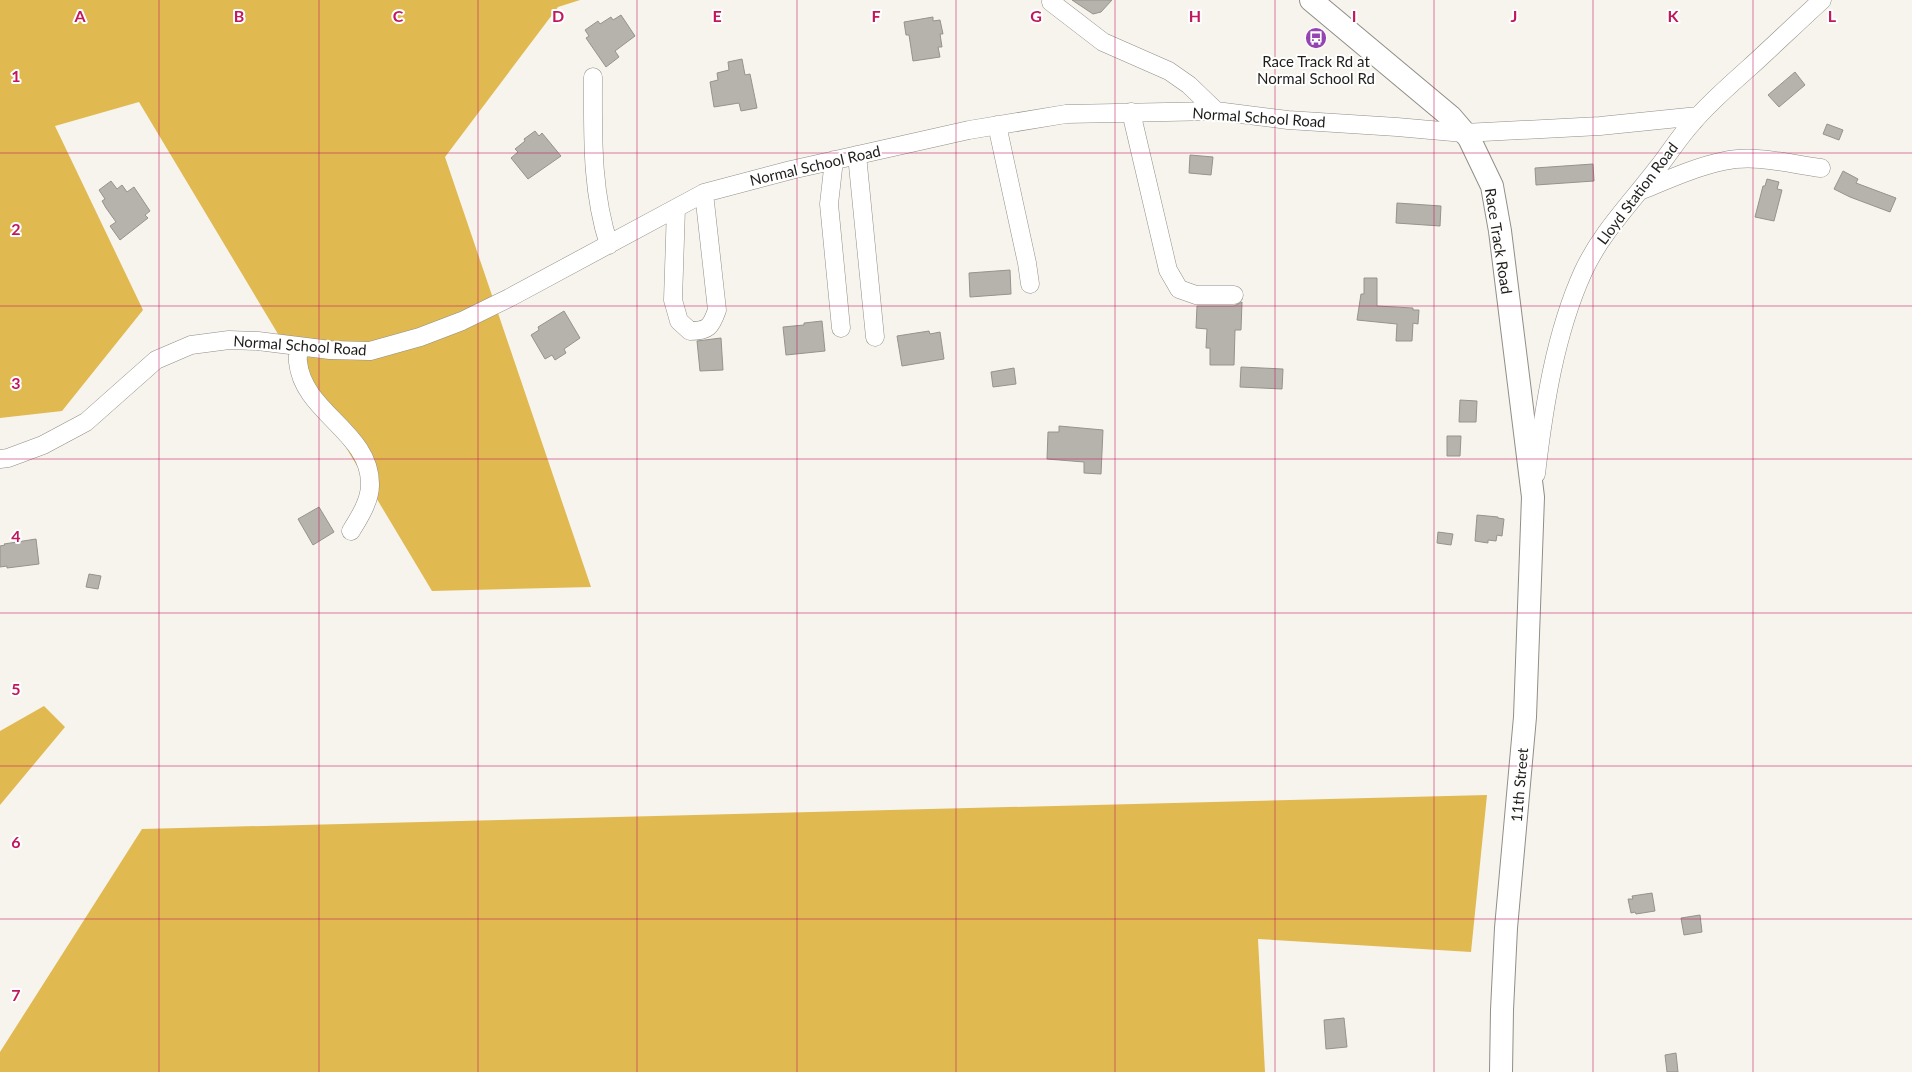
<svg xmlns="http://www.w3.org/2000/svg" width="1912" height="1072" viewBox="0 0 1912 1072" font-family="Lato,sans-serif">
<style>
.forest{fill:#e0b951}
.building{fill:#b6b3ad;stroke:#96938c}
.lines{fill:none;stroke-linecap:round;stroke-linejoin:round}
.minor-casing{stroke:#918e87;stroke-width:19}
.major-casing{stroke:#918e87;stroke-width:24}
.minor{stroke:#fff;stroke-width:18}
.major{stroke:#fff;stroke-width:22}
.grid{fill:none;stroke:#c2185b;stroke-width:1;stroke-opacity:0.55}
.labels{text-anchor:middle;dominant-baseline:central;stroke-width:4;stroke-linejoin:round;paint-order:stroke}
.poi-label{font-size:15px;fill:#1f1e1b;stroke:#fff}
.street-label{font-size:15px;fill:#1f1e1b;stroke:#fff}
.grid-label{font-size:16px;text-anchor:middle;font-weight:bold;fill:#c2185b;stroke:#fff;stroke-width:4;stroke-linejoin:round;paint-order:stroke}
</style>
<rect width="100%" height="100%" fill="#f7f4ed"/>
<path class="forest" d="M 0,0 L 580,0 L 558,7 L 445,157 L 591,587 L 432,591 L 139,102 L 55,126 L 143,310 L 62,411 L 0,418 Z
M 44,706 L 65,727 L 0,805 L 0,731 Z
M 1487,795 L 1471,952 L 1258,939 L 1265,1072 L 0,1072 L 0,1052 L 142,829 Z"/>
<path class="building" d="M 1072,0 L 1112,0 L 1101,12 L 1093,14 Z
M 621,15 L 635,36 L 615,51 L 619,57 L 606,67 L 586,38 L 589,36 L 585,30 L 598,21 L 600,24 L 611,17 L 613,20 Z
M 933,17 L 933,21 L 940,20 L 943,34 L 940,34 L 942,47 L 938,47 L 940,57 L 913,61 L 909,35 L 906,35 L 904,22 Z
M 742,59 L 745,75 L 750,74 L 757,108 L 741,111 L 739,103 L 714,107 L 710,82 L 718,80 L 717,73 L 729,70 L 728,62 Z
M 1795,72 L 1805,85 L 1779,107 L 1768,95 Z
M 1827,124 L 1843,130 L 1839,140 L 1823,134 Z
M 535,131 L 539,136 L 542,133 L 561,156 L 528,179 L 511,158 L 518,152 L 515,149 L 525,141 L 524,139 Z
M 1190,155 L 1213,157 L 1211,175 L 1189,173 Z
M 1593,164 L 1594,181 L 1536,185 L 1535,168 Z
M 1843,171 L 1858,179 L 1856,183 L 1896,198 L 1890,212 L 1850,197 L 1834,189 Z
M 1767,179 L 1779,182 L 1777,189 L 1782,190 L 1774,221 L 1755,217 L 1763,186 L 1765,186 Z
M 111,181 L 117,189 L 122,185 L 127,192 L 134,187 L 150,211 L 145,215 L 148,218 L 120,240 L 110,226 L 116,222 L 106,208 L 102,201 L 105,199 L 99,190 Z
M 1397,203 L 1441,206 L 1440,226 L 1396,223 Z
M 1010,270 L 1011,294 L 970,297 L 969,273 Z
M 1364,278 L 1377,278 L 1377,306 L 1413,308 L 1413,310 L 1419,310 L 1418,324 L 1413,323 L 1412,341 L 1396,341 L 1397,324 L 1357,320 L 1361,294 L 1364,294 Z
M 1242,302 L 1241,330 L 1235,330 L 1234,365 L 1210,365 L 1210,348 L 1206,348 L 1207,329 L 1196,328 L 1197,306 L 1234,306 Z
M 564,311 L 580,338 L 564,349 L 566,353 L 555,360 L 552,355 L 545,359 L 531,335 L 539,330 L 538,327 Z
M 822,321 L 825,351 L 786,355 L 783,327 L 804,325 L 804,323 Z
M 929,331 L 930,334 L 940,332 L 944,359 L 902,366 L 897,336 Z
M 721,338 L 723,370 L 700,371 L 697,341 Z
M 1241,367 L 1283,369 L 1282,389 L 1240,387 Z
M 1014,368 L 1016,384 L 993,387 L 991,372 Z
M 1460,400 L 1477,401 L 1476,422 L 1459,422 Z
M 1059,426 L 1103,430 L 1101,474 L 1084,473 L 1084,462 L 1047,459 L 1048,432 L 1059,432 Z
M 1447,436 L 1461,436 L 1460,456 L 1447,456 Z
M 319,507 L 334,532 L 313,545 L 298,519 Z
M 1477,515 L 1498,517 L 1498,518 L 1504,519 L 1502,536 L 1497,535 L 1496,541 L 1488,540 L 1488,543 L 1475,541 Z
M 1438,532 L 1453,534 L 1451,545 L 1437,543 Z
M 36,539 L 39,564 L 7,568 L 7,566 L 0,567 L 0,546 L 5,545 L 4,544 Z
M 89,574 L 101,576 L 98,589 L 86,587 Z
M 1652,893 L 1655,911 L 1636,914 L 1635,912 L 1631,913 L 1628,899 L 1633,899 L 1632,896 Z
M 1700,915 L 1702,932 L 1684,935 L 1681,918 Z
M 1344,1018 L 1347,1047 L 1326,1049 L 1324,1020 Z
M 1676,1053 L 1678,1072 L 1667,1072 L 1665,1055 Z"/>
<g class="lines">
<g class="minor-casing">
<path id="minor" d="M 1051,2 L 1103,42 L 1169,71 L 1189,85 L 1216,111
M 593,77 C 593,134 591,190 609,245
M 1131,112 L 1168,270 L 1179,289 L 1196,295 L 1234,295
M 997,125 L 1027,263 L 1030,284
M 857,155 L 875,337
M 834,160 L 829,204 L 841,328
M 1640,191 C 1667,180 1695,167 1724,161 C 1755,154 1790,164 1821,168
M 676,208 L 673,300 L 679,321 L 690,331 C 708,331 711,327 717,310 L 704,193
M 299,347 C 299,352 297,357 298,362 C 303,413 371,432 370,485 C 370,501 359,518 351,531
M 0,459 L 8,458 L 43,445 L 86,422 L 156,360 L 191,345 L 229,340 L 258,341 L 330,350 L 370,351 L 420,337 L 462,321 L 509,298 L 704,193 L 791,170 L 969,130 L 1066,114 L 1216,111 L 1288,120 L 1397,127 L 1464,133 L 1600,126 L 1698,116
M 1536,474 C 1544,406 1555,334 1583,272 C 1601,233 1630,204 1656,170 C 1669,154 1679,137 1693,122 C 1710,102 1730,85 1750,67 C 1774,45 1798,22 1822,0"/>
</g>
<g class="major-casing">
<path id="major" d="M 1311,0 L 1451,117 L 1469,138 L 1492,186 L 1500,231 L 1533,497 L 1525,717 L 1506,928 L 1502,1010 L 1501,1072"/>
</g>
<use href="#minor" class="minor"/>
<use href="#major" class="major"/>
</g>
<path class="grid" d="M 159,0 L 159,1072M 319,0 L 319,1072M 478,0 L 478,1072M 637,0 L 637,1072M 797,0 L 797,1072M 956,0 L 956,1072M 1115,0 L 1115,1072M 1275,0 L 1275,1072M 1434,0 L 1434,1072M 1593,0 L 1593,1072M 1753,0 L 1753,1072M 0,153 L 1912,153M 0,306 L 1912,306M 0,459 L 1912,459M 0,613 L 1912,613M 0,766 L 1912,766M 0,919 L 1912,919"/>
<defs>
<g id="bus-disc" transform="scale(1.125)"><circle r="9.5" fill="#9643b2" stroke="#fff"/><path d="M-5-6H5V4H4V6H2V4H-2V6H-4V4H-5ZM-3.5-4V0h7V-4ZM-3.5 1.2v1.5H-2V1.2ZM2 1.2v1.5H3.5V1.2Z" fill="#fff"/></g>
</defs>
<g fill-rule="evenodd">
<use href="#bus-disc" x="1316" y="38"/>
</g>
<g class="labels">
<g class="poi-label">
<text x="1316" y="61">Race Track Rd at<tspan x="1316" dy="17">Normal School Rd</tspan></text>
</g>
<g class="street-label">
<text transform="translate(1259 117) rotate(4)">Normal School Road</text>
<text transform="translate(815 165) rotate(-13)">Normal School Road</text>
<text transform="translate(1637 193) rotate(-53)">Lloyd Station Road</text>
<text transform="translate(1499 241) rotate(81)">Race Track Road</text>
<text transform="translate(300 345) rotate(4)">Normal School Road</text>
<text transform="translate(1519 785) rotate(-85)">11th Street</text>
</g>
</g>
<g class="grid-label">
<text x="80" y="22">A</text>
<text x="239" y="22">B</text>
<text x="398" y="22">C</text>
<text x="558" y="22">D</text>
<text x="717" y="22">E</text>
<text x="876" y="22">F</text>
<text x="1036" y="22">G</text>
<text x="1195" y="22">H</text>
<text x="1354" y="22">I</text>
<text x="1514" y="22">J</text>
<text x="1673" y="22">K</text>
<text x="1832" y="22">L</text>
<text x="16" y="82">1</text>
<text x="16" y="235">2</text>
<text x="16" y="389">3</text>
<text x="16" y="542">4</text>
<text x="16" y="695">5</text>
<text x="16" y="848">6</text>
<text x="16" y="1001">7</text>
</g>
</svg>
